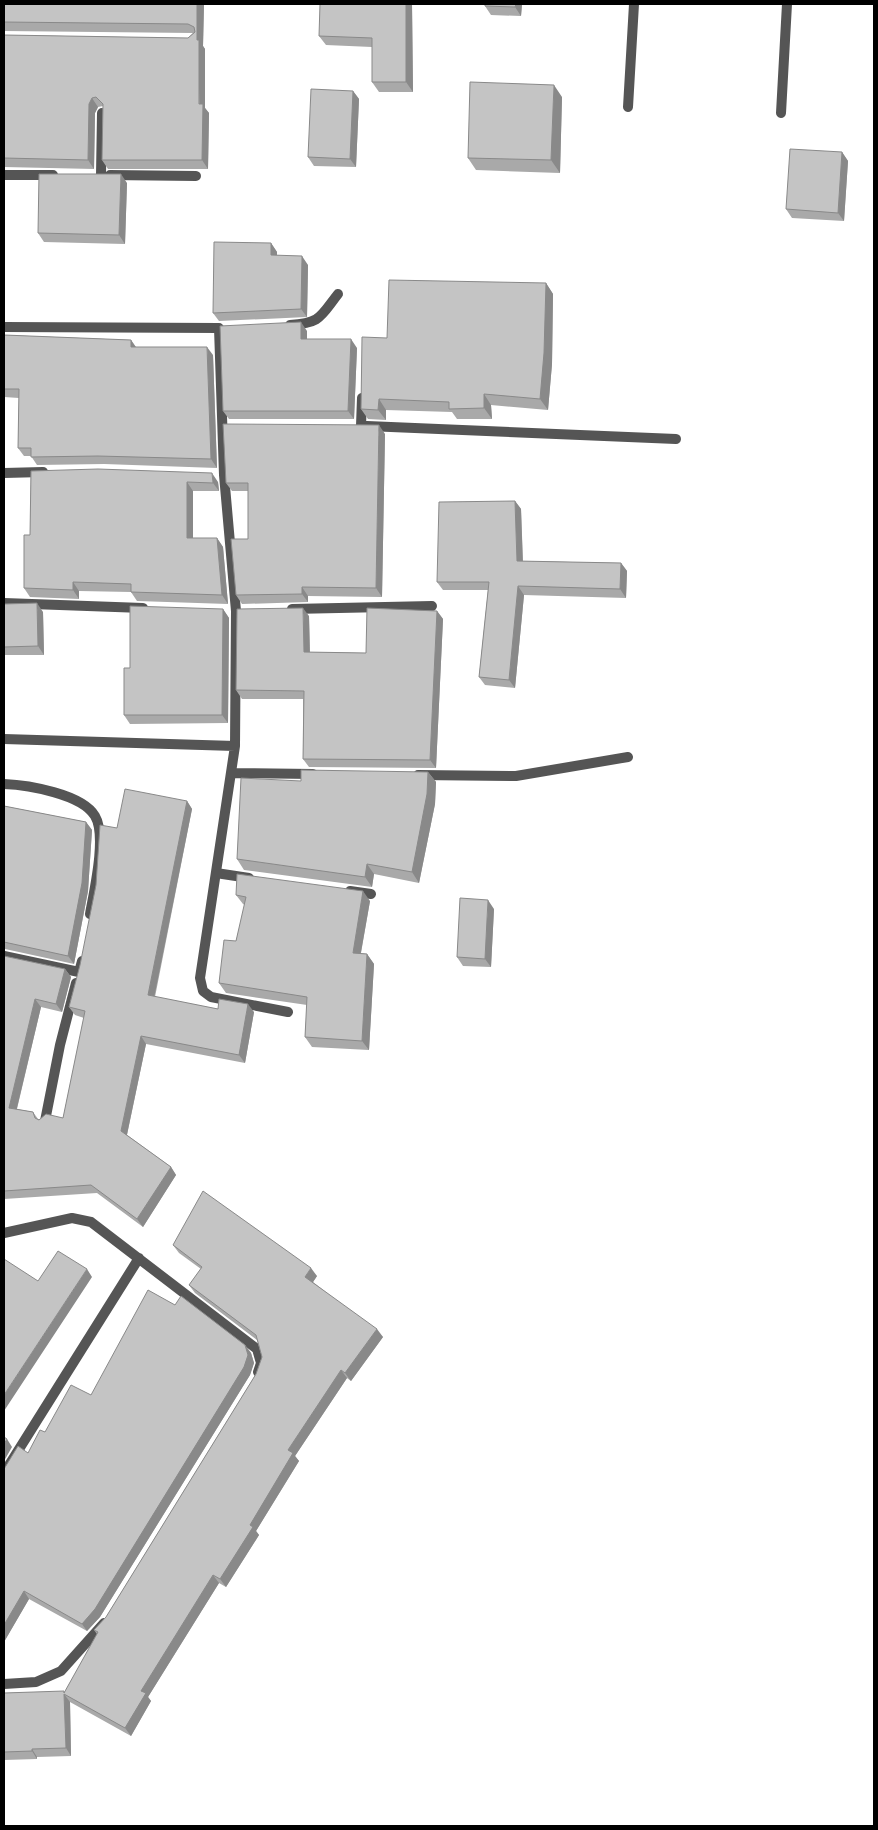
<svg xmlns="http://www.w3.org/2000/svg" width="878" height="1830" viewBox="0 0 878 1830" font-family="Cabin,sans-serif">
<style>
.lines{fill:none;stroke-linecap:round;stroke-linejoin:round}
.lane{stroke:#555;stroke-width:10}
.street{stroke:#555;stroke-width:10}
.wall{fill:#a9a9a9}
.shaded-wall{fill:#898989}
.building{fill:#c4c4c4;stroke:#898989}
</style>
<rect width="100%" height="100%" fill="#fff"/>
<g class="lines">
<path class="lane" d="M 290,325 C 321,323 320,317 338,294"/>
<path class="street" d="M 628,107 L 634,4
M 781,113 L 787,4
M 4,175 L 53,175
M 101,175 L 102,113
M 110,175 L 196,176
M 4,327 L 219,328 L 224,475 L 236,611 L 235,746 L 200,978 L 203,991 L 211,997 L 288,1012
M 361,426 L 362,398
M 367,426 L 676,439
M 4,473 L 43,472
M 4,603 L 143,608
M 292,609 L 432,606
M 4,739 L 235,746
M 232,773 L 313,774
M 418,775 L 516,776 L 628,757
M 4,784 C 28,785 82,794 95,816 C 107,836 94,891 90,914
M 216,873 L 249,878
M 350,891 L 371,894
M 4,956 L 79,972 L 82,961
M 45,1121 L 60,1045 L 76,983
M 4,1233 L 72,1218 L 91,1222 L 257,1349 L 261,1363 L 258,1372
M 4,1473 L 139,1258
M 4,1684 L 36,1682 L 61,1671 L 104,1623"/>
</g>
<path class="wall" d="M 4,4 L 204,4 L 203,46 L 205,49 L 205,108 L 209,113 L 208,169 L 108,169 L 102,160 L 103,106 L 98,107 L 95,113 L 94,169 L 4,167 L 4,35 L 188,38 L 193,33 L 4,31 Z
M 412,4 L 413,92 L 379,92 L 372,82 L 372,47 L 326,45 L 319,36 Z
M 522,4 L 521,16 L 491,15 L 485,6 Z
M 353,91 L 359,99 L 356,167 L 314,166 L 308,157 Z
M 562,97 L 560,173 L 476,170 L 468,158 Z
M 842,152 L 848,161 L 844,221 L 792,218 L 786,209 Z
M 127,183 L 125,244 L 44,242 L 38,233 Z
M 271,243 L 277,252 L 277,255 L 308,265 L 307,317 L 219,321 L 213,313 Z
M 546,283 L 553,294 L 552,364 L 548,410 L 491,405 L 492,419 L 457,419 L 452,412 L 386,410 L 386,420 L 368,419 L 361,409 L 387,338 Z
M 307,331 L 307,339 L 357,348 L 354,419 L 229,419 L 223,411 Z
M 4,335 L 131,340 L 136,347 L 213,355 L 217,468 L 104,464 L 37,465 L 31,456 L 24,456 L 18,448 L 19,398 L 4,397 Z
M 385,434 L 382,597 L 308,596 L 308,602 L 242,604 L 236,595 L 248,539 L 248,491 L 232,491 L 226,483 Z
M 31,471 L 218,482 L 219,491 L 193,491 L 193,538 L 217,538 L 223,547 L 228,604 L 137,601 L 131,592 L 79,591 L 79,599 L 30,597 L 24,588 L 30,535 Z
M 515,501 L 521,509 L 523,561 L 621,563 L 627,571 L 626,598 L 524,595 L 515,688 L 485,685 L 479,677 L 488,590 L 443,590 L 437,582 Z
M 4,604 L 43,612 L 44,655 L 4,655 Z
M 223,609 L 229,618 L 228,723 L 130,724 L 124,715 Z
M 437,611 L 443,619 L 436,768 L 309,767 L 303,759 L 303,699 L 242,699 L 236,690 L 309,616 L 310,652 L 366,653 Z
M 428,772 L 436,782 L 435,804 L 419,883 L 374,874 L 372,887 L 244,870 L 237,859 L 301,781 Z
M 187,801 L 192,809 L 155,997 L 218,1009 L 254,1012 L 245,1063 L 146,1044 L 127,1135 L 171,1167 L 176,1175 L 143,1227 L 97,1193 L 4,1199 L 4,956 L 65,969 L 71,977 L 62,1012 L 41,1007 L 17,1109 L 33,1112 L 38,1119 L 63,1118 L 84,1018 L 75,1015 L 69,1007 L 117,828 Z
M 4,806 L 86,822 L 92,830 L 88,891 L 74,964 L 5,949 L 4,950 Z
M 236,895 L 370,901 L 361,953 L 367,954 L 374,964 L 369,1050 L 312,1047 L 305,1037 L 307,1005 L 226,993 L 219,983 L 236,941 L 245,905 L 243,904 Z
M 494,909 L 491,967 L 463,966 L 457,957 Z
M 173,1245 L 317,1276 L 313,1282 L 383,1337 L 351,1381 L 347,1378 L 295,1456 L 299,1461 L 256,1531 L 259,1535 L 226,1587 L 219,1583 L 148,1697 L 151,1701 L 131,1736 L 70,1702 L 71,1756 L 37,1757 L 37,1759 L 4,1760 L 4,1693 L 65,1692 L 97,1634 L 94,1630 L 106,1617 L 256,1374 L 262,1357 L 257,1340 L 195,1293 L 189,1285 L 201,1269 L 179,1253 Z
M 245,1345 L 251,1353 L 254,1363 L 250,1375 L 100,1617 L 87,1631 L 29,1599 L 4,1642 L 4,1469 L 28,1453 L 45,1432 L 91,1395 Z"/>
<path class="shaded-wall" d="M 197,4 L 204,4 L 203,46 L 205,49 L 205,108 L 209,113 L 208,169 L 202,160 L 197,40 Z
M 406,4 L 412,4 L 413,92 L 406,82 Z
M 516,4 L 522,4 L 521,16 L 515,7 Z
M 554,85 L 562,97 L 560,173 L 551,160 Z
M 353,91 L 359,99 L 356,167 L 350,159 Z
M 92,98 L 98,107 L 95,113 L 94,169 L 88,160 L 89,104 Z
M 842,152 L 848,161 L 844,221 L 838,213 Z
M 121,174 L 127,183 L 125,244 L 119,235 Z
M 271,243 L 277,252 L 277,264 L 271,255 Z
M 302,256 L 308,265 L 307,317 L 301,309 Z
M 546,283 L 553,294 L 552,364 L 548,410 L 540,399 Z
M 301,322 L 307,331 L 307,347 L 301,339 Z
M 351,339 L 357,348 L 354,419 L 348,411 Z
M 131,340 L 137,349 L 131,347 Z
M 207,347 L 213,355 L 217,468 L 211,459 Z
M 484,394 L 491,405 L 492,419 L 484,408 Z
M 379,399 L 386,410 L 386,420 L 378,410 Z
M 379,425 L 385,434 L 382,597 L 376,588 Z
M 212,473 L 218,482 L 219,491 L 213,483 Z
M 187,482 L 193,491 L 193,546 L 187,538 Z
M 515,501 L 521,509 L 523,569 L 517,561 Z
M 217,538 L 223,547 L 228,604 L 222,595 Z
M 621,563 L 627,571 L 626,598 L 620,589 Z
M 73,582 L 79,591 L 79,599 L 73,590 Z
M 518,586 L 524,595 L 515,688 L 509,680 Z
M 302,587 L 308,596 L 308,602 L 302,594 Z
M 37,603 L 43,612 L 44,655 L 38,646 Z
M 303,608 L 309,616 L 310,661 L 304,652 Z
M 223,609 L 229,618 L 228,723 L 222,715 Z
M 437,611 L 443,619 L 436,768 L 430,760 Z
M 4,672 L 5,674 L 5,725 L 4,723 Z
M 428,772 L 436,782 L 435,804 L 419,883 L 412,872 Z
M 187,801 L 192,809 L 153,1003 L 148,995 Z
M 86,822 L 92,830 L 88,891 L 74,964 L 68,956 Z
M 367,864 L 374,874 L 372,887 L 365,877 Z
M 363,891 L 370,901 L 359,963 L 353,953 Z
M 488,900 L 494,909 L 491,967 L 485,959 Z
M 367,954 L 374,964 L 369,1050 L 362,1041 Z
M 65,969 L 71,977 L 62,1012 L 56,1004 Z
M 35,999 L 41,1007 L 15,1116 L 9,1108 Z
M 248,1004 L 254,1012 L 245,1063 L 239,1055 Z
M 141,1036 L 146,1044 L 126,1139 L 121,1131 Z
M 171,1167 L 176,1175 L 143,1227 L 137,1219 Z
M 311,1268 L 317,1276 L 311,1285 L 305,1277 Z
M 87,1269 L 92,1277 L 4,1411 L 4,1395 Z
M 377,1329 L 383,1337 L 351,1381 L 345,1373 Z
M 245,1345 L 251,1353 L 254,1363 L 250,1375 L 100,1617 L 87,1631 L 82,1624 Z
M 341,1370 L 347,1378 L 295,1456 L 299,1461 L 256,1531 L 259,1535 L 226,1587 L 220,1579 L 250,1525 L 288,1450 Z
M 7,1439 L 12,1447 L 4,1461 L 4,1444 Z
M 213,1575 L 219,1583 L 148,1697 L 151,1701 L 131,1736 L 125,1728 L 141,1691 Z
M 24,1591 L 29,1599 L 4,1642 L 4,1625 Z
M 64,1694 L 70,1702 L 71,1756 L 66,1748 Z
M 32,1749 L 37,1757 L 37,1759 L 32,1751 Z"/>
<path class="building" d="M 4,4 L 197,4 L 197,40 L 199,40 L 199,104 L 203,104 L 202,160 L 102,160 L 103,104 L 96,97 L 92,98 L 89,104 L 88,160 L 4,158 L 4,35 L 188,38 L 195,32 L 194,27 L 188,24 L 4,22 Z
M 320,4 L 406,4 L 406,82 L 372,82 L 372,38 L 319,36 Z
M 485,4 L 516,4 L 515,7 L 485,6 Z
M 470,82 L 554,85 L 551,160 L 468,158 Z
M 311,89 L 353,91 L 350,159 L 308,157 Z
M 790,149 L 842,152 L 838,213 L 786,209 Z
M 39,174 L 121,174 L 119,235 L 38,233 Z
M 214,242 L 271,243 L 271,255 L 302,256 L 301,309 L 213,313 Z
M 389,280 L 546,283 L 544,353 L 540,399 L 484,394 L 484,408 L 449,409 L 449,402 L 379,399 L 378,410 L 361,409 L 362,337 L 387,338 Z
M 301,322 L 301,339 L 351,339 L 348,411 L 223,411 L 220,326 Z
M 4,335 L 131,340 L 131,347 L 207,347 L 211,459 L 98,456 L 31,457 L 31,448 L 18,448 L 19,389 L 4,389 Z
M 223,424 L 379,425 L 376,588 L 302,587 L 302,594 L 236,595 L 231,539 L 248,539 L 248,483 L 226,483 Z
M 98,469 L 212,473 L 213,483 L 187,482 L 187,538 L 217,538 L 222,595 L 131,592 L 131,584 L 73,582 L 73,590 L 24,588 L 24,535 L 30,535 L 31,471 Z
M 515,501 L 517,561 L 621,563 L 620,589 L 518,586 L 509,680 L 479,677 L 489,582 L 437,582 L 439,502 Z
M 37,603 L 38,646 L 4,647 L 4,604 Z
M 130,606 L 223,609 L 222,715 L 124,715 L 124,668 L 130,668 Z
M 303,608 L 304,652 L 366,653 L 367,608 L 437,611 L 430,760 L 303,759 L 304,691 L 236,690 L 237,609 Z
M 301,770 L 428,772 L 427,794 L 412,872 L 367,864 L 365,877 L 237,859 L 241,778 L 301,781 Z
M 125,789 L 187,801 L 148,995 L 218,1009 L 219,999 L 248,1004 L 239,1055 L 141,1036 L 121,1131 L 171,1167 L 137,1219 L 91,1185 L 4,1191 L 4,956 L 65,969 L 56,1004 L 35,999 L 9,1108 L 33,1112 L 35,1118 L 39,1120 L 46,1114 L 63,1118 L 85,1011 L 69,1007 L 80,965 L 96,885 L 100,825 L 117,828 Z
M 4,806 L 86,822 L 82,883 L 68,956 L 4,942 Z
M 237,874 L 363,891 L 353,953 L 367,954 L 362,1041 L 305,1037 L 307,997 L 219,983 L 224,940 L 236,941 L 246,897 L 236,895 Z
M 460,898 L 488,900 L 485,959 L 457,957 Z
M 203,1191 L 311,1268 L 305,1277 L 377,1329 L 345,1373 L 341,1370 L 288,1450 L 293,1453 L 250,1525 L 253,1527 L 220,1579 L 213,1575 L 141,1691 L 146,1693 L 125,1728 L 64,1694 L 66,1748 L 32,1749 L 32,1751 L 4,1752 L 4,1693 L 64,1691 L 64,1693 L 98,1632 L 94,1630 L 106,1617 L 256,1374 L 262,1357 L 256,1335 L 189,1285 L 202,1267 L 173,1245 Z
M 58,1251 L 87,1269 L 4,1395 L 4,1259 L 38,1281 Z
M 148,1290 L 175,1305 L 181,1296 L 245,1345 L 248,1355 L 244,1367 L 95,1609 L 82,1624 L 24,1591 L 4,1625 L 4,1469 L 18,1446 L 28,1453 L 40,1430 L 45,1432 L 71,1385 L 91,1395 Z
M 4,1437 L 7,1439 L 4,1444 Z"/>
<rect width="878" height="1830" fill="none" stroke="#000000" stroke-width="10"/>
</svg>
